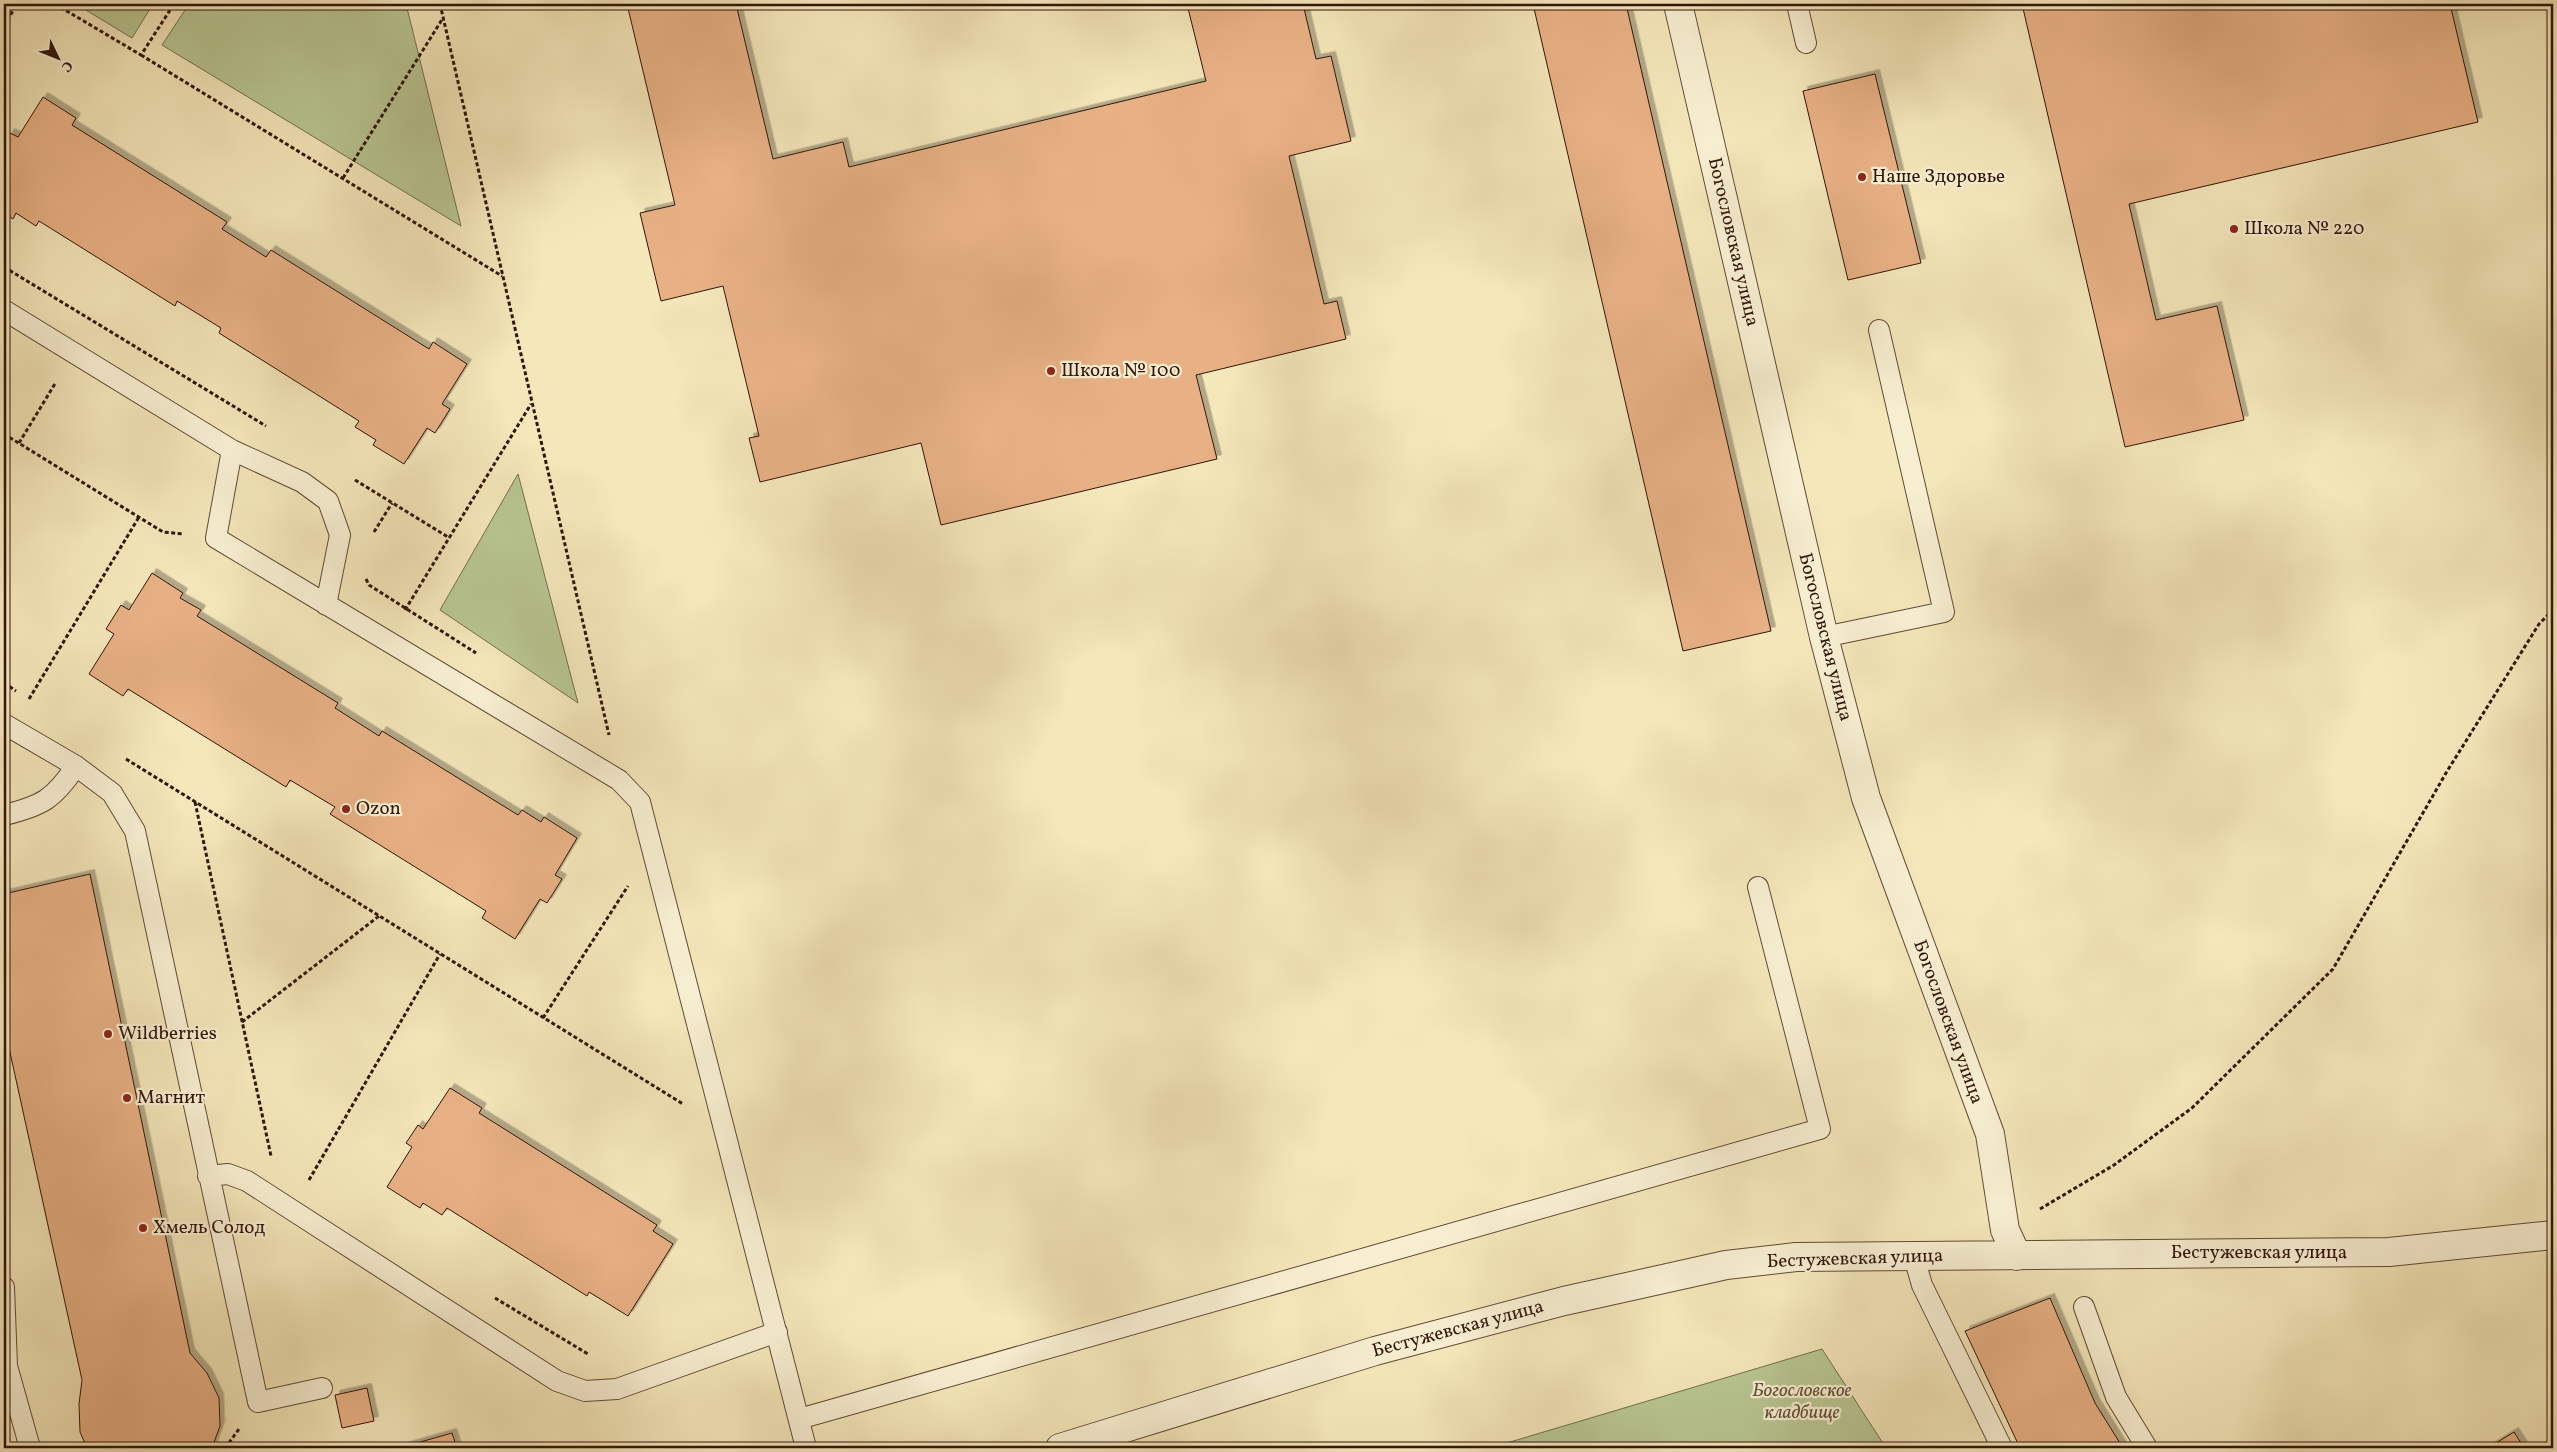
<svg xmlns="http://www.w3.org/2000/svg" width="2557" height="1452" viewBox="0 0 2557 1452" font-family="Vollkorn,serif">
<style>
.green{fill:#b8c692;stroke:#746e4e}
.building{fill:#e8b185;stroke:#301509;filter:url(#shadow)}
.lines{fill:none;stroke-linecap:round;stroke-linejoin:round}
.lane-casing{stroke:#614a35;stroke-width:22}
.street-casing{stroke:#614a35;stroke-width:30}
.path{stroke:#301509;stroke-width:3;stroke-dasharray:4 2.5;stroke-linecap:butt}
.lane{stroke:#f8efd2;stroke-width:20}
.street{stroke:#f8efd2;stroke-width:28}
.poi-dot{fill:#8f2418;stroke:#f8efd2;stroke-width:2}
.labels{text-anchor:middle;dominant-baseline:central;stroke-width:4.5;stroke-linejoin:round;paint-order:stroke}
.poi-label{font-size:19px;fill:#301509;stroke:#f8efd2;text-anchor:start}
.street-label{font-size:19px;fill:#301509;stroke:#f8efd2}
.park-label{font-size:19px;font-style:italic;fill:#605339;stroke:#f8efd2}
</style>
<defs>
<filter id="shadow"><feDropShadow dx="4.5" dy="-4.5" stdDeviation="0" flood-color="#0004"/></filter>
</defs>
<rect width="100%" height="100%" fill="#f4e7ba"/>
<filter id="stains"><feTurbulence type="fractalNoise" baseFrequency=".004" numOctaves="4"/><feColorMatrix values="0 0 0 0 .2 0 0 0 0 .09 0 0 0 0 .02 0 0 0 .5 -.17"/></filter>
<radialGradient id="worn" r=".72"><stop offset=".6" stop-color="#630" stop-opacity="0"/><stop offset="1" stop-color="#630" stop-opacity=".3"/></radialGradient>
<path class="green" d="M 76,4 L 153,4 L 132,38 Z
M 189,4 L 406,4 L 461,226 L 162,45 Z
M 518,474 L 578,703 L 440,610 Z
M 1822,1349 L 1886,1448 L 1490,1448 Z"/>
<path class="building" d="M 627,4 L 736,4 L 773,159 L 843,142 L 849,167 L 1206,81 L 1187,4 L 1303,4 L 1316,59 L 1331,56 L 1351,141 L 1289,156 L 1324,304 L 1337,301 L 1346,339 L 1196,375 L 1217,459 L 941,525 L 921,443 L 760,482 L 749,438 L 759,436 L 723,286 L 661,301 L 640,213 L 675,205 Z
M 1533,4 L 1626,4 L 1771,631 L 1683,651 Z
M 2022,4 L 2450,4 L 2478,122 L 2129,204 L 2156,320 L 2217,306 L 2244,420 L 2125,447 Z
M 1875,74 L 1921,263 L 1848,280 L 1803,91 Z
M 43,97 L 76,118 L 72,125 L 227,222 L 222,229 L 266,257 L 271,250 L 429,349 L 433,342 L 467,364 L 442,404 L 450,409 L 435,433 L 427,428 L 404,464 L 373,445 L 376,440 L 355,427 L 359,421 L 219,333 L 221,328 L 177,301 L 175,306 L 39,221 L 36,226 L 16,213 L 13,219 L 4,213 L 4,144 L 10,133 L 18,137 Z
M 152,573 L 183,593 L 180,598 L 201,610 L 197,616 L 338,703 L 335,708 L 379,736 L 382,731 L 518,815 L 522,810 L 541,822 L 544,817 L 577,838 L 555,875 L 562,879 L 547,903 L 540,899 L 515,939 L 482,918 L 486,911 L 330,814 L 335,807 L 290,780 L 286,787 L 128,689 L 123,696 L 89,674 L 114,634 L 106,629 L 121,605 L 129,610 Z
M 90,874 L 190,1353 L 207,1373 L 219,1398 L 220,1426 L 212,1448 L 87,1448 L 80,1432 L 79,1404 L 82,1380 L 4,1025 L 4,894 Z
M 450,1088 L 482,1108 L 479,1113 L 657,1225 L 653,1231 L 673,1244 L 628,1316 L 589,1292 L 587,1296 L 447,1208 L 442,1215 L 423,1203 L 420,1208 L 387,1187 L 412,1147 L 406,1143 L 418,1125 L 423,1129 Z
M 2050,1298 L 2095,1403 L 2123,1448 L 2020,1448 L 1965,1331 Z
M 367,1388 L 374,1421 L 342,1428 L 335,1395 Z
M 2514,1432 L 2524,1448 L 2488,1448 Z
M 452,1433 L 457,1448 L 399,1448 Z"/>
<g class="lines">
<g class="lane-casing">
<path id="lane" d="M 1797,4 L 1806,43
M 4,310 L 232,450 L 216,538 L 619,780 L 640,802 L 806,1448
M 232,450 L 302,482 L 328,501 L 340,535 L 326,605
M 1824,637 L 1944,612 L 1879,330
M 4,724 L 76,766 L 112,793 L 135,831 L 258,1402 L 322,1388
M 4,815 C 42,806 54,799 76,766
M 208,1176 L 228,1174 L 247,1181 L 557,1381 L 585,1391 L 617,1389 L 777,1332
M 1914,1257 L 1922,1285 L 2002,1448
M 4,1287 L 7,1366 L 30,1448
M 2084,1307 L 2116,1397 L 2147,1448
M 799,1419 L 1820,1129 L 1758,887"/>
</g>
<g class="street-casing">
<path id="street" d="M 1678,4 L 1824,637 L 1866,798 L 1990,1134 L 2005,1230 L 2017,1256
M 1060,1448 L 1375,1351 L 1564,1301 L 1726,1265 L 1796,1257 L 2389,1252 L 2553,1235"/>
</g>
<path class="path" d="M 55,4 L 141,55 L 174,4
M 440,4 L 609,735
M 4,26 L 17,4
M 141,55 L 502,276
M 343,178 L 443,18
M 4,267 L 266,426
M 4,434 L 163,532 L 183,534
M 19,443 L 56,382
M 355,480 L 448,537
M 374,532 L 392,503
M 366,579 L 369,585 L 476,653
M 405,610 L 531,404
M 4,683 L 16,691
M 29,699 L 139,517
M 126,759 L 683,1104
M 195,802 L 271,1156
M 543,1018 L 628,886
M 242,1022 L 379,916
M 309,1180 L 440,954
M 2040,1209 L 2114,1165 L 2192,1108 L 2333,969 L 2446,773 L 2539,624 L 2553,610
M 495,1298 L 588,1354
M 225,1448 L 239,1429"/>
<use href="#lane" class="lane"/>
<use href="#street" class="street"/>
</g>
<g class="poi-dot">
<circle cx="1862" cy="177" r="5"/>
<circle cx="2234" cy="229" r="5"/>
<circle cx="1051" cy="371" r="5"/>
<circle cx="346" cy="809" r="5"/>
<circle cx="108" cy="1034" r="5"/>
<circle cx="127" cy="1098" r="5"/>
<circle cx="143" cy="1228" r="5"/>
</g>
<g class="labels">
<g class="poi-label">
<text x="1872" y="177">Наше Здоровье</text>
<text x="2244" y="229">Школа № 220</text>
<text x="1061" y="371">Школа № 100</text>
<text x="356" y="809">Ozon</text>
<text x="118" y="1034">Wildberries</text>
<text x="137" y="1098">Магнит</text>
<text x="153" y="1228">Хмель Солод</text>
</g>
<g class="street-label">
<text transform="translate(1733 242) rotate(77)">Богословская улица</text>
<text transform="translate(1825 637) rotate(76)">Богословская улица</text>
<text transform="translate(1948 1022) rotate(70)">Богословская улица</text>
<text x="2259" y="1253">Бестужевская улица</text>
<text transform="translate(1855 1259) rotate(-2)">Бестужевская улица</text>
<text transform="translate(1458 1329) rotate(-15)">Бестужевская улица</text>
</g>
<g class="park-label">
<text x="1802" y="1391">Богословское<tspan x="1802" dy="22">кладбище</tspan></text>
</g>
</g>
<rect width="2557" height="1452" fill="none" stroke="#f4e7ba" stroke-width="20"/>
<rect x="5" y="5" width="2547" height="1442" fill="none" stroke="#301509" stroke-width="2.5"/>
<rect x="10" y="10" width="2537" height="1432" fill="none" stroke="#301509"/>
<g transform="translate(58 58) rotate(133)" stroke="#f8efd2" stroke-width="4" paint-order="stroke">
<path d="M0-4L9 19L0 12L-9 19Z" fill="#301509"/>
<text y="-8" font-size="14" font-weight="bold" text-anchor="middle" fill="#301509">С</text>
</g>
<rect width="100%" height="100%" filter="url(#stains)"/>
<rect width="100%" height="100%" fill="url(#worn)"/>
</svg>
